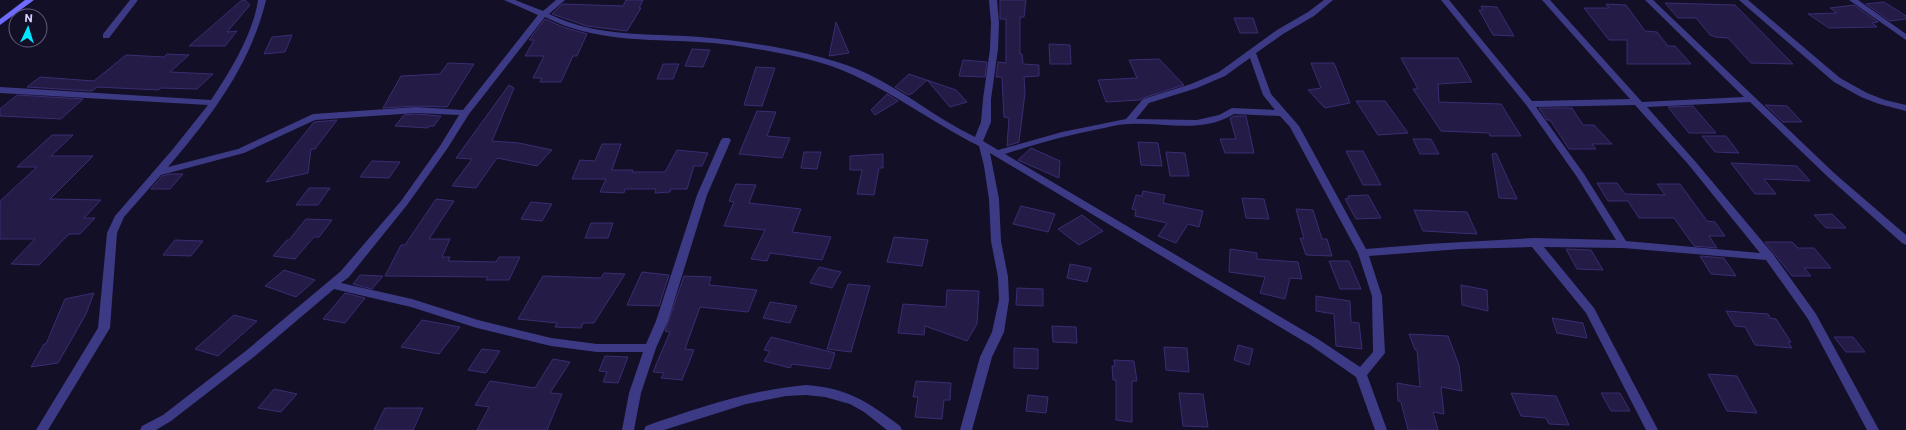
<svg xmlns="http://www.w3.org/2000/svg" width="1906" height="430" viewBox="0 0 1906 430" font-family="Commissioner,sans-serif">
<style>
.building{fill:#241b47;stroke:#3b2d73}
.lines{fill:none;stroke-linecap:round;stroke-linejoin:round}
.minor{fill:#3d3a85;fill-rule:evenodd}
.secondary{fill:#6f6bff;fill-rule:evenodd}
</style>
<rect width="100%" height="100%" fill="#130f26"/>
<path class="building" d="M 242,0 L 245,0 L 250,5 L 227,32 L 237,31 L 225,46 L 189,46 Z
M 626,0 L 643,0 L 639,8 L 641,8 L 627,31 L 587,26 L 552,14 L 562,4 L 623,6 Z
M 1000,0 L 1026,0 L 1024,17 L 1020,17 L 1020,54 L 1022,54 L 1023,64 L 1039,65 L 1039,76 L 1024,77 L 1025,93 L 1019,142 L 1007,146 L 1009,118 L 1004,117 L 1002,77 L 996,77 L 998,62 L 1006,63 L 1006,19 L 1000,19 Z
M 1884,2 L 1906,16 L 1906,19 L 1890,21 L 1866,4 Z
M 1665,3 L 1735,5 L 1793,64 L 1751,63 L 1728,38 L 1715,37 L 1710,35 L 1696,18 L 1678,18 Z
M 1606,4 L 1626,5 L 1645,31 L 1657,32 L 1668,46 L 1675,46 L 1691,64 L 1627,64 L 1627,40 L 1609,40 L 1584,8 L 1609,8 Z
M 1854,5 L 1878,22 L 1872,23 L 1877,27 L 1829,28 L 1808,14 L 1837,13 L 1830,8 Z
M 1481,6 L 1497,7 L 1514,36 L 1493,35 L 1479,10 L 1483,10 Z
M 1234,18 L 1253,18 L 1258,33 L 1240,33 Z
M 545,19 L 563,27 L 587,34 L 577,56 L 573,56 L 561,82 L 540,82 L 542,78 L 533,78 L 544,56 L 525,56 L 534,40 L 529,40 Z
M 836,22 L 849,53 L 829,56 Z
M 292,35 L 285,52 L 264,54 L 272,37 Z
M 1049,44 L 1070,45 L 1071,64 L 1050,64 Z
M 692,49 L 710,50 L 703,67 L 685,66 Z
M 167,54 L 189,55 L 170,72 L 213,74 L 197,89 L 161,88 L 158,90 L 97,87 L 92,91 L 27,87 L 40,77 L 94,81 L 126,55 L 164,57 Z
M 1401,58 L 1458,58 L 1472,82 L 1438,84 L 1439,102 L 1501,104 L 1521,136 L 1490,136 L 1489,133 L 1441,131 L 1413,89 L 1418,89 Z
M 1159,59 L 1184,85 L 1143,98 L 1140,100 L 1106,102 L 1098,80 L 1137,78 L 1129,60 Z
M 963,60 L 987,62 L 985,77 L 959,76 Z
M 448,63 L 474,64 L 447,107 L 416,106 L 383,108 L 401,76 L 440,74 Z
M 1311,63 L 1334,63 L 1350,103 L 1325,108 L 1321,104 L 1308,90 L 1321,88 Z
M 663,64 L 679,64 L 673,79 L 657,79 Z
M 756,67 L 775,68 L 762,106 L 744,105 Z
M 909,74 L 956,90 L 967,102 L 950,107 L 927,80 L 913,93 L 908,95 L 895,87 Z
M 509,85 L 514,88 L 492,141 L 519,143 L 552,150 L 537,166 L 497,158 L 476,188 L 452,186 L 472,159 L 456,158 Z
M 887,94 L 898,101 L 875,115 L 871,110 Z
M 17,95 L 83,99 L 61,119 L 0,116 L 0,109 Z
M 1356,101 L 1385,101 L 1408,133 L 1378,135 Z
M 1765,105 L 1787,106 L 1802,122 L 1783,122 Z
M 1693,106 L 1716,133 L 1689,133 L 1668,107 Z
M 1539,108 L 1572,108 L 1583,125 L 1594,125 L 1612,144 L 1592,144 L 1596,149 L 1569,149 L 1550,120 L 1547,120 Z
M 757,111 L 776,112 L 767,136 L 790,138 L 782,158 L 739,154 Z
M 416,114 L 441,116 L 434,126 L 429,126 L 428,128 L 395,126 L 404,115 Z
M 1234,116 L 1246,116 L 1254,153 L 1225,153 L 1220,139 L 1236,139 L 1230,118 Z
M 337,120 L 315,149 L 311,149 L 308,173 L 266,182 L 314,122 Z
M 52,135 L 73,135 L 51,156 L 93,156 L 50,199 L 101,200 L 84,218 L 95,218 L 80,234 L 69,234 L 39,265 L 11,264 L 35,239 L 0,239 L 0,201 L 37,167 L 17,167 Z
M 1702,136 L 1726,136 L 1739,153 L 1715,152 Z
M 1413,139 L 1431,139 L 1439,154 L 1420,154 Z
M 1138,142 L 1158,143 L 1162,166 L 1141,165 Z
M 602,144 L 621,144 L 612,170 L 633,170 L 632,172 L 665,172 L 677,150 L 708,153 L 702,166 L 694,166 L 687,189 L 671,189 L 670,192 L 655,193 L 656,189 L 625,189 L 624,193 L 600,192 L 606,179 L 572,179 L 580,160 L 595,161 Z
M 1031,148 L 1060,161 L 1059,178 L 1018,160 Z
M 1346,151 L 1363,151 L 1381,185 L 1363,185 Z
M 804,152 L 821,152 L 817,169 L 801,168 Z
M 1166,152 L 1185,153 L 1189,176 L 1170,176 Z
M 1496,153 L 1517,199 L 1499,198 L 1492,154 Z
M 883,154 L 883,168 L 879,168 L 874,195 L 857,194 L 862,170 L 850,170 L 850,156 Z
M 372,161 L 400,162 L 389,178 L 360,177 Z
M 1731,163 L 1797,166 L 1810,181 L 1764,179 L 1776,194 L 1755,194 Z
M 170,174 L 183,174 L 170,189 L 151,189 L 162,176 Z
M 1597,183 L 1617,183 L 1625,194 L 1665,195 L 1657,184 L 1680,184 L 1707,221 L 1715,222 L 1725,236 L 1709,236 L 1717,248 L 1694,246 L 1674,218 L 1639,218 L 1628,201 L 1608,201 Z
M 736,184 L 756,185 L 749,203 L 801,209 L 792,232 L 831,237 L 822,260 L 770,253 L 767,261 L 751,259 L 765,230 L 724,226 L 734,202 L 729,201 Z
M 309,188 L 330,188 L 318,205 L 296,205 Z
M 1143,191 L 1165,195 L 1163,203 L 1203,211 L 1199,227 L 1188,224 L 1176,243 L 1158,236 L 1167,223 L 1135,216 L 1136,210 L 1132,209 L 1136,195 L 1142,196 Z
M 1368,195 L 1381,218 L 1356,219 L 1345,199 L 1349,198 L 1348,196 Z
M 1242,198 L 1264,199 L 1269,219 L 1246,218 Z
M 436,199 L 454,201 L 429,239 L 450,239 L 442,257 L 450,257 L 448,261 L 496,262 L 499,257 L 520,257 L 509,280 L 486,280 L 488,277 L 385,276 L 401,245 L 405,245 Z
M 531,202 L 552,204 L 542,221 L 521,219 Z
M 1021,206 L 1055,214 L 1048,232 L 1013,224 Z
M 1296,209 L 1313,210 L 1322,239 L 1327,239 L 1332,256 L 1306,255 L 1300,238 L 1304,239 Z
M 1414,210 L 1467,212 L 1477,234 L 1423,231 Z
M 1832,214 L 1846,228 L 1826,228 L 1814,215 Z
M 1082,215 L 1103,231 L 1079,245 L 1058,229 Z
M 306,219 L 332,220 L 319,237 L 314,237 L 295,259 L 273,256 L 287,240 L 289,240 Z
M 591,223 L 613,223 L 608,238 L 585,238 Z
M 894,237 L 928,240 L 922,266 L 887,262 Z
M 175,240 L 203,241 L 191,256 L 163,255 Z
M 1765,242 L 1792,242 L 1798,248 L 1814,248 L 1831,268 L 1804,268 L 1811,276 L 1792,276 Z
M 1230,249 L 1257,253 L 1257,259 L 1298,262 L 1302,279 L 1290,278 L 1285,299 L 1260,293 L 1265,277 L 1229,272 Z
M 1566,249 L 1591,250 L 1603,270 L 1577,269 Z
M 1700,256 L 1724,258 L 1736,276 L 1711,274 Z
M 1329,261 L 1349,261 L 1361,289 L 1340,289 Z
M 1070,264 L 1091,268 L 1087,282 L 1067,278 Z
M 819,267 L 841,272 L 832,288 L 810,283 Z
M 284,270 L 315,280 L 296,297 L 265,286 Z
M 642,272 L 669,275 L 659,306 L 627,305 Z
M 604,273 L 625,274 L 594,323 L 583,323 L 581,328 L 555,327 L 557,323 L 518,319 L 543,276 L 601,278 Z
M 360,275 L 383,276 L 372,289 L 353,284 Z
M 684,276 L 711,277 L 709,285 L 757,290 L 748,312 L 700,307 L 685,349 L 694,350 L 682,380 L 661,378 L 664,373 L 653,372 L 670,332 L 665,331 Z
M 848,284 L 870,286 L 851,352 L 827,349 Z
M 1461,285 L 1487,290 L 1488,311 L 1462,305 Z
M 1017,288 L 1043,289 L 1043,306 L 1016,305 Z
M 947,290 L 979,291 L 977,324 L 967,341 L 925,326 L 924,335 L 898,333 L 903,304 L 946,307 Z
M 94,293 L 86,314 L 58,363 L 31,367 L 44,344 L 46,344 L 65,299 Z
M 345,293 L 365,298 L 345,323 L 323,319 Z
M 1316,296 L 1350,301 L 1351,322 L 1359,323 L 1362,349 L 1336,346 L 1334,314 L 1316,311 Z
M 770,302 L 797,306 L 790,323 L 763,318 Z
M 1726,311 L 1768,314 L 1770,318 L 1776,319 L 1791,342 L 1788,342 L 1792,348 L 1755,345 L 1745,327 L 1735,326 Z
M 234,315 L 257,321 L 218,356 L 195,349 Z
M 1552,318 L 1583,323 L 1587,338 L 1557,333 Z
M 422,320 L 460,327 L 439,354 L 401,347 Z
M 1052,326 L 1076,327 L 1077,343 L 1053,342 Z
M 1409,334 L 1448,336 L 1459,365 L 1462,391 L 1441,387 L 1444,414 L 1433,412 L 1438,430 L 1408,430 L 1401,402 L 1398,401 L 1397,383 L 1420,387 L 1417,350 L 1415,350 Z
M 771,337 L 835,353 L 830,369 L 792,364 L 790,368 L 764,361 L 770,351 L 764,350 Z
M 1834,337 L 1853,337 L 1865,352 L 1846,352 Z
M 1238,345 L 1253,349 L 1249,365 L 1234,360 Z
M 1164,347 L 1187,348 L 1189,372 L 1166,370 Z
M 1014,348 L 1038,349 L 1038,369 L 1014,368 Z
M 482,349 L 500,351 L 486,373 L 468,370 Z
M 605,356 L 628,357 L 618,383 L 603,382 L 607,372 L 599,371 Z
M 553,359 L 570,362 L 550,393 L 562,394 L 547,430 L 477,430 L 489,407 L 475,405 L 490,381 L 535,388 Z
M 1114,360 L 1134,361 L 1137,381 L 1132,381 L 1132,422 L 1116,420 L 1116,380 L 1113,380 L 1112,366 L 1115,366 Z
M 1708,374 L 1737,376 L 1757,413 L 1727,411 Z
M 916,381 L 951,383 L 950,400 L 944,400 L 942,419 L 915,417 L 918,397 L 913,397 Z
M 274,389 L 297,394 L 281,412 L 258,408 Z
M 1179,393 L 1203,394 L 1208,427 L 1183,426 Z
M 1511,393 L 1556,396 L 1569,425 L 1549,424 L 1546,418 L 1521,416 Z
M 1601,393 L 1620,393 L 1630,411 L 1611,411 Z
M 1028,395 L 1048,397 L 1046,413 L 1026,411 Z
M 385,408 L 423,408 L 413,430 L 374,430 Z"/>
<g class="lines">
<path class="minor" d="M 130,0 L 138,0 L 109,38 L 103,38 L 103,34 Z
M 258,0 L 266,0 L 264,8 C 247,70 208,120 168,167 L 238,149 L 313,114 L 416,107 L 463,110 L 538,15 L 504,0 L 515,0 L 543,11 L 556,0 L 565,0 L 549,14 C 599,38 647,33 700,37 C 736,40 773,46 808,54 C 829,59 849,65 868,74 C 906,92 937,119 975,137 L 981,122 L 983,99 L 990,49 L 991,23 L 989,0 L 997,0 L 999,23 L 998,49 L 991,99 L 991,122 L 983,141 L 998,150 L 1062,132 L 1126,119 L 1143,99 L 1191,84 L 1219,72 L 1277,30 L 1308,12 L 1324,0 L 1333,0 L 1314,16 L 1283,34 L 1256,53 L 1271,94 L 1299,126 L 1366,249 L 1428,244 L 1534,238 L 1616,240 L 1577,177 L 1527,106 L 1441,0 L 1449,0 L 1532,101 L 1630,99 L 1542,0 L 1550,0 L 1642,102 L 1744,97 L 1645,0 L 1653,0 L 1834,173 L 1906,235 L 1906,245 L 1902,243 L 1828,177 L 1750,102 L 1647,107 L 1694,160 L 1773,254 L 1816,314 L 1879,430 L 1867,430 L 1808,319 L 1766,260 L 1623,248 L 1544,247 L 1594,308 L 1658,430 L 1646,430 L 1586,313 L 1532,247 L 1461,249 L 1369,256 L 1382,296 L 1385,353 L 1367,375 L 1387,430 L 1375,430 L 1356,377 L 1310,345 L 990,153 L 999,199 L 1001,241 L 1008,277 L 1009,300 L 1004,332 L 992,357 L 972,430 L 960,430 L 980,357 L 992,332 L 999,300 L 998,277 L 991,241 L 989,199 L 984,166 L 979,146 C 921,117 871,74 807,59 C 771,51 735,44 699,42 C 646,39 594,42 545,17 L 469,114 L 447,149 L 407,205 L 349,277 L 341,283 L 412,299 L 478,320 L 551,338 L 597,344 L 646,344 L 656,321 L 697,195 L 721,140 L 723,138 L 729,138 L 731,140 L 707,195 L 668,321 L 656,348 L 641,393 L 634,430 L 622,430 L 629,393 L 643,352 L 597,352 L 551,346 L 477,328 L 411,307 L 334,289 L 255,356 L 171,421 L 156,430 L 140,430 L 142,426 L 163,415 L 247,350 L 341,271 L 401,201 L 440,146 L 459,115 L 416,113 L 315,120 L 244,153 L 161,175 L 124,217 L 117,233 L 110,328 L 48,430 L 36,430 L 98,328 L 107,233 L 115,216 L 173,149 L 208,105 L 0,93 L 0,87 L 211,100 C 230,72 253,34 258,0 ZM 1250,58 L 1263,95 L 1275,110 L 1232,108 L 1219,115 L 1197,120 L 1136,119 L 1149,103 L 1197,88 L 1225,76 ZM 1635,105 L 1688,164 L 1760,253 L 1626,241 L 1584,174 L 1536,107 ZM 1234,114 L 1280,116 L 1290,127 L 1358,253 L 1372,296 L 1373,352 L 1360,367 L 1318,339 L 1005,154 C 1036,144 1067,135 1099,129 C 1109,127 1120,124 1129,124 C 1165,122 1201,134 1234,114 Z
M 1739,0 L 1748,0 L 1840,78 L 1867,93 L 1885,100 L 1906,105 L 1906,111 L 1879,104 L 1861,97 L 1834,82 Z
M 1849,0 L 1858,0 L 1906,34 L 1906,40 Z
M 806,385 C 848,388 868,402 900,426 L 902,430 L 887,430 L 864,412 L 850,404 L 825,397 L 806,395 L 786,396 L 746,404 L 664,430 L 644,430 L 646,426 C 698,408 750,390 806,385 Z"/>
<path class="secondary" d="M 25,0 L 34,0 L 0,25 L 0,19 Z"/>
</g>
<g transform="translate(28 28) rotate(4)"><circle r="19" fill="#130f26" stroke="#625e7d"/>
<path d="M0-3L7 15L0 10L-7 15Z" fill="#00e5ff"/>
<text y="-6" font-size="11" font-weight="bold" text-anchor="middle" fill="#d9d4ff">N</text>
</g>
</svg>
